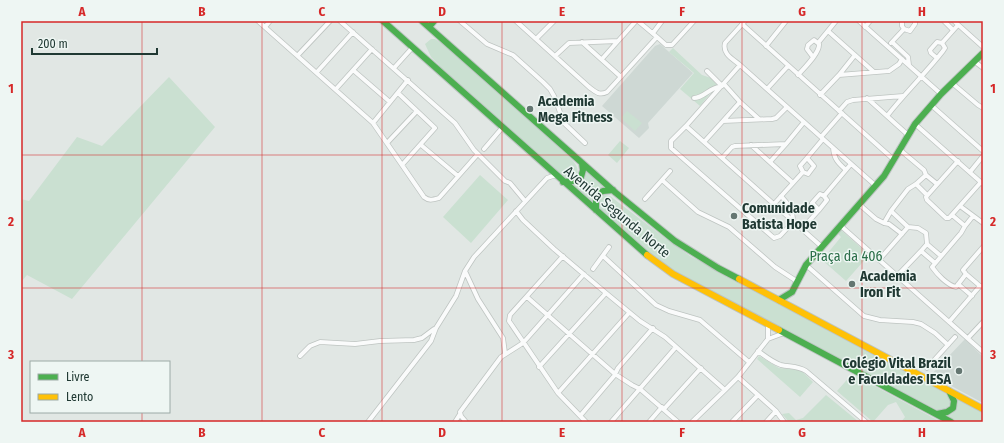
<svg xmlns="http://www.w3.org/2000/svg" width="1004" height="443" viewBox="0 0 1004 443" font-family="'Fira Sans Condensed',sans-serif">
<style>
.built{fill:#ced8d4}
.green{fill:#cae0d1}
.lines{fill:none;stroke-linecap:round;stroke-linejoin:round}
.street-casing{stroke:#bec4c1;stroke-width:5.5}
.fast-casing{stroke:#bdc4c2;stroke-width:8}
.slow-casing{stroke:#bdc4c2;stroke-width:8}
.street{stroke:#fafbfb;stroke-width:4}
.fast{stroke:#4caf50;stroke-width:6}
.slow{stroke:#ffc107;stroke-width:6}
.grid{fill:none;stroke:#d62828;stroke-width:1;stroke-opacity:0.55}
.poi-dot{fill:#647671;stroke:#eef6f3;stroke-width:1.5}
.labels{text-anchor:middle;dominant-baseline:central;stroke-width:3;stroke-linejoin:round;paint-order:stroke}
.poi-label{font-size:14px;font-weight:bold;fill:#203933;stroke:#eef6f3;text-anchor:start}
.street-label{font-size:14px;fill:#203933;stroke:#eef6f3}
.park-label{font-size:14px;fill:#2b6f49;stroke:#eef6f3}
.neatline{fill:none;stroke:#d62828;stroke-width:1.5}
.grid-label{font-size:13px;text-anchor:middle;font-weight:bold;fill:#d62828}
</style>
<rect width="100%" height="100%" fill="#e1e7e4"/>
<path class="built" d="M 660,44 L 693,73 L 648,123 L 649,128 L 639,138 L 602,106 L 655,46 Z
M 965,339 L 983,357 L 983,403 L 931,375 Z"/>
<path class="green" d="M 431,39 L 435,39 L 449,48 L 562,150 C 571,159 582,166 576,178 L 564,180 L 440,71 L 439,65 L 431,57 L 425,44 Z
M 673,48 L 702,75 L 711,78 L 717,85 L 700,106 L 680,89 L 694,73 L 669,52 Z
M 169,77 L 215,127 L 72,299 L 27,275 L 21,282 L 21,199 L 29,201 L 77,137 L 102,146 Z
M 627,111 L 642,123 L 635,131 L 621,118 Z
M 620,141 L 629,148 L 617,163 L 608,155 Z
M 585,170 L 606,188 L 595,192 L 592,199 L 592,204 L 570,185 C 580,185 584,179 585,170 Z
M 480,175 L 508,200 L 471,243 L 443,217 Z
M 604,195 L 610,196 L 665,238 L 690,256 L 945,393 L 951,402 L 946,410 L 939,411 L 673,273 L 642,250 L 599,209 L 597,204 L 599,198 Z
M 841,230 L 869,255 L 846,281 L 822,260 L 841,237 L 837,233 Z
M 759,356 L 779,368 L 801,370 L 813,382 L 800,397 L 757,359 Z
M 852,374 L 941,422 L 901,422 L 905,417 L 896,402 L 888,405 L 873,422 L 837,391 Z
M 826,395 L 859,422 L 789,422 L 782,414 L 789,413 L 796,420 L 803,418 Z
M 956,398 L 983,411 L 983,422 L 957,422 L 946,416 L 952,414 L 958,404 Z"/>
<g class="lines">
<g class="street-casing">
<path id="street" d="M 258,21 L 373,123 L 424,197 C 429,201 432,200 439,198 L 477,155
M 340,21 L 455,123 L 474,150 L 505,181 L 510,183 L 525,201
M 460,21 L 487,44 L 513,55 L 543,82 L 550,89 L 554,96 L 564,123 L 585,143
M 516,21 L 589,87 C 596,92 599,96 607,92 L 657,37 L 666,45 L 672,45 L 694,21
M 638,21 L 657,37
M 745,21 L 725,43 C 722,54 733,59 740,65 L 686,126 L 822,247
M 859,21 L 941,94
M 902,21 L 902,26 L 904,29 L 910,31 L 915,24 L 915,21
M 944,21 L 953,30
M 954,21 L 983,47
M 742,24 L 893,159
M 265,27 L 270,21
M 865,27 L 870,21
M 828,31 L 874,72
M 653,33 L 662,21
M 536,39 L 554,21
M 582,42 L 621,77
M 892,42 L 908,57 L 909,65
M 818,43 L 836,21
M 891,43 L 904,29
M 942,43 L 958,25
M 766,46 L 786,21
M 298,55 L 330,21
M 555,56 L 569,43 L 618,41 L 636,21
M 602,59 L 618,41
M 974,61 L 983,68
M 740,65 L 876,186
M 394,68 L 412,48
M 353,70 L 390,102
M 707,71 L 722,86
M 317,72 L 353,32
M 798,75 C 804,68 820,53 819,44 L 814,40 L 808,45 L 807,49 L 813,57
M 839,75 L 855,55
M 952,83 L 978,105 L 983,108
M 724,84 L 740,102 L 759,119
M 336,89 L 372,49
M 767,89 L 788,66
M 398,93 L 435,128 L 402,165
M 820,95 L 839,75 L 889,71 L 899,64 L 902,59
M 694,98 C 704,98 710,87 720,87
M 867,98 L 908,135
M 931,105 L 983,151
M 839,111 L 847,102 L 853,100 L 903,96
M 887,116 C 905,93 925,74 943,51 L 945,48 L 942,43 L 937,42 L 930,50 L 931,53 L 937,58
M 723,121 L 740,102
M 373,123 L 408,80
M 915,124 L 983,184
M 686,126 L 671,141 L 671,148 L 774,238 L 780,236 L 793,222 C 793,209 789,205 781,196
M 821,137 L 842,113
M 704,142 L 723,121 L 772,119 L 776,118 L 787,107
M 387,143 L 417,111
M 421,145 L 458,176
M 751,145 L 793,183
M 833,148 C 834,159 838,163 846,170
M 484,149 L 502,128
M 722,158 L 732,147 L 735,146 L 786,144 L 804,122
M 807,158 L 814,166 L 808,174 L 803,172 L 800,166 Z
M 807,158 L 823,139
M 958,161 L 926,197 L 927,200 L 946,218 L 949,218 L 981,182
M 770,162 L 786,144
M 970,172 L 983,156
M 926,175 L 937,184
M 662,180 L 698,212 L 729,227 L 775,267 L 798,282
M 916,184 L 927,195
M 820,194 L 824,196 L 827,200 L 819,210 L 812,203 Z
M 824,196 L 851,164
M 645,199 L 670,171
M 774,204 L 803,172
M 860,205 L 876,219 L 884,223 L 889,224 L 902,234
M 960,206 L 983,223
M 516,211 L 523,220 L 554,249 L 606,293 L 640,321 L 665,337 L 725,390 L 738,377 L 768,339 L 784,333
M 891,211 L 908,227
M 952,215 L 965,226 L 961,233 L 932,267 C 937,274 947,285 956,287 L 966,274
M 884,223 L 891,211 L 908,189 L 916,184 L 926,175 L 924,170 L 899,149
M 841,226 L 983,352
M 965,226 L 973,216
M 802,229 L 819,210
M 921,251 L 927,244 L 941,256
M 563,256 L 510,315 L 509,321 L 558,393 L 586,422
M 603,256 L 656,305 L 669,311 L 700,320 L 749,362
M 879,260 L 908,227 L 918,228 L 926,233 L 927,244
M 806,265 L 864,316 L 880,320 L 913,322 L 921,324 L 935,333 L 948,345
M 593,269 L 609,247
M 465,271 L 478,299 L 503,338 L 505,353
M 897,276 L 921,251 L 935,263
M 958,284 L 972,296
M 980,286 L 966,274 L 963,270 L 983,247
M 527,297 L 615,374 L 632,385 L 640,389 L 678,422
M 949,322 L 980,286 L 983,287
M 968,338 L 983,322
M 768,339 L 768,324
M 758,351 C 765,356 772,362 781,365 C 790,367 798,366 806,371 L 866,422
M 300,356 L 310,346 L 320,342 L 355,344 L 380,341 L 414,340 L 422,338 L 434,329
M 539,367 L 606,293
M 927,368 L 955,337
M 738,377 L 776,411 L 784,422
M 558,393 L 629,313
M 664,409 L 701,368
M 580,416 L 614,376 L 618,368 L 653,328
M 368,422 L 431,341 L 436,328 L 456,296 L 465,271 L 474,257 L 547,178 L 556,175
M 455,422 L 460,414
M 466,422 L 461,416 L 460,412 L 501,357 L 523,343 L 584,274
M 611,422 L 676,347
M 649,422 L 662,407
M 692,422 L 725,390
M 732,422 L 758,395
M 766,422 L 776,411"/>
</g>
<g class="fast-casing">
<path id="fast" d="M 383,21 L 647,255
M 422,21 L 616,193 L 675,241 L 718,268 L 739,279
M 429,27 L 434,21
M 563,182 L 573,181 L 581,177 L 583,170 L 582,163
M 596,210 L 596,200 L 598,194 L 603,191 L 613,190
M 779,300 L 792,292 L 806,265 L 884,176 L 915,124 L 941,94 L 983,53
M 779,330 L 951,422
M 937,414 L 947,412 L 953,408 L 954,401 L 949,391"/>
</g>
<g class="slow-casing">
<path id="slow" d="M 647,255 L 673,274 L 779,330
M 739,279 L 983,409"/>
</g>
<use href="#street" class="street"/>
<use href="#fast" class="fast"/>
<use href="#slow" class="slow"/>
</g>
<path class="grid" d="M 142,21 L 142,362M 262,21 L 262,422M 382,21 L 382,422M 502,21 L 502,422M 622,21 L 622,422M 742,21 L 742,422M 862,21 L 862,422M 21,155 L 983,155M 21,288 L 983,288M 142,412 L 142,422"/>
<g class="poi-dot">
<circle cx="530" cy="109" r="4"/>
<circle cx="734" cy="216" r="4"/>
<circle cx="852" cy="284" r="4"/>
<circle cx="959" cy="371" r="4"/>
</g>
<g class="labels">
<g class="poi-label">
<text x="538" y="101">Academia<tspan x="538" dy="16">Mega Fitness</tspan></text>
<text x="742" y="208">Comunidade<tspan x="742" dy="16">Batista Hope</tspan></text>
<text x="860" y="276">Academia<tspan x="860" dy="16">Iron Fit</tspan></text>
<text x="951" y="363" text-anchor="end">Colégio Vital Brazil<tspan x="951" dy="16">e Faculdades IESA</tspan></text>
</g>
<g class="street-label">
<text transform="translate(617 212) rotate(40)">Avenida Segunda Norte</text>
</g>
<g class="park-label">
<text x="846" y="256">Praça da 406</text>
</g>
</g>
<rect width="1004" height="443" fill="none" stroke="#eef6f3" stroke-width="44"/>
<rect x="30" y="361" width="140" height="52" fill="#eef6f3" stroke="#9caaa6"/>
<rect x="38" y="374" width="20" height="6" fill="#4caf50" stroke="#9caaa6"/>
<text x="66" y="381" font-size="12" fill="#203933">Livre</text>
<rect x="38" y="394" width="20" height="6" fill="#ffc107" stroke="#9caaa6"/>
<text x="66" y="401" font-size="12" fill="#203933">Lento</text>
<path d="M32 48v6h125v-6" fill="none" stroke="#203933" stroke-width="2"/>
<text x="38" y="48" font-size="12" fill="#203933" stroke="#eef6f3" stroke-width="3" paint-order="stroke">200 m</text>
<rect x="22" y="22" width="960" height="399" class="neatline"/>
<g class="grid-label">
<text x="82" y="16">A</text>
<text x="202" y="16">B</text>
<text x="322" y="16">C</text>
<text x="442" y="16">D</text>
<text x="562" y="16">E</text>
<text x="682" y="16">F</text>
<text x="802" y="16">G</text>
<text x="922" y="16">H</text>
<text x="11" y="93">1</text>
<text x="993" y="93">1</text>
<text x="11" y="226">2</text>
<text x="993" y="226">2</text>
<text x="11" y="359">3</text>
<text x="993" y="359">3</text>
<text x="82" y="437">A</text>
<text x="202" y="437">B</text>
<text x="322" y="437">C</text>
<text x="442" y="437">D</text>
<text x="562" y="437">E</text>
<text x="682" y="437">F</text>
<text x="802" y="437">G</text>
<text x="922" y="437">H</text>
</g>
</svg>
